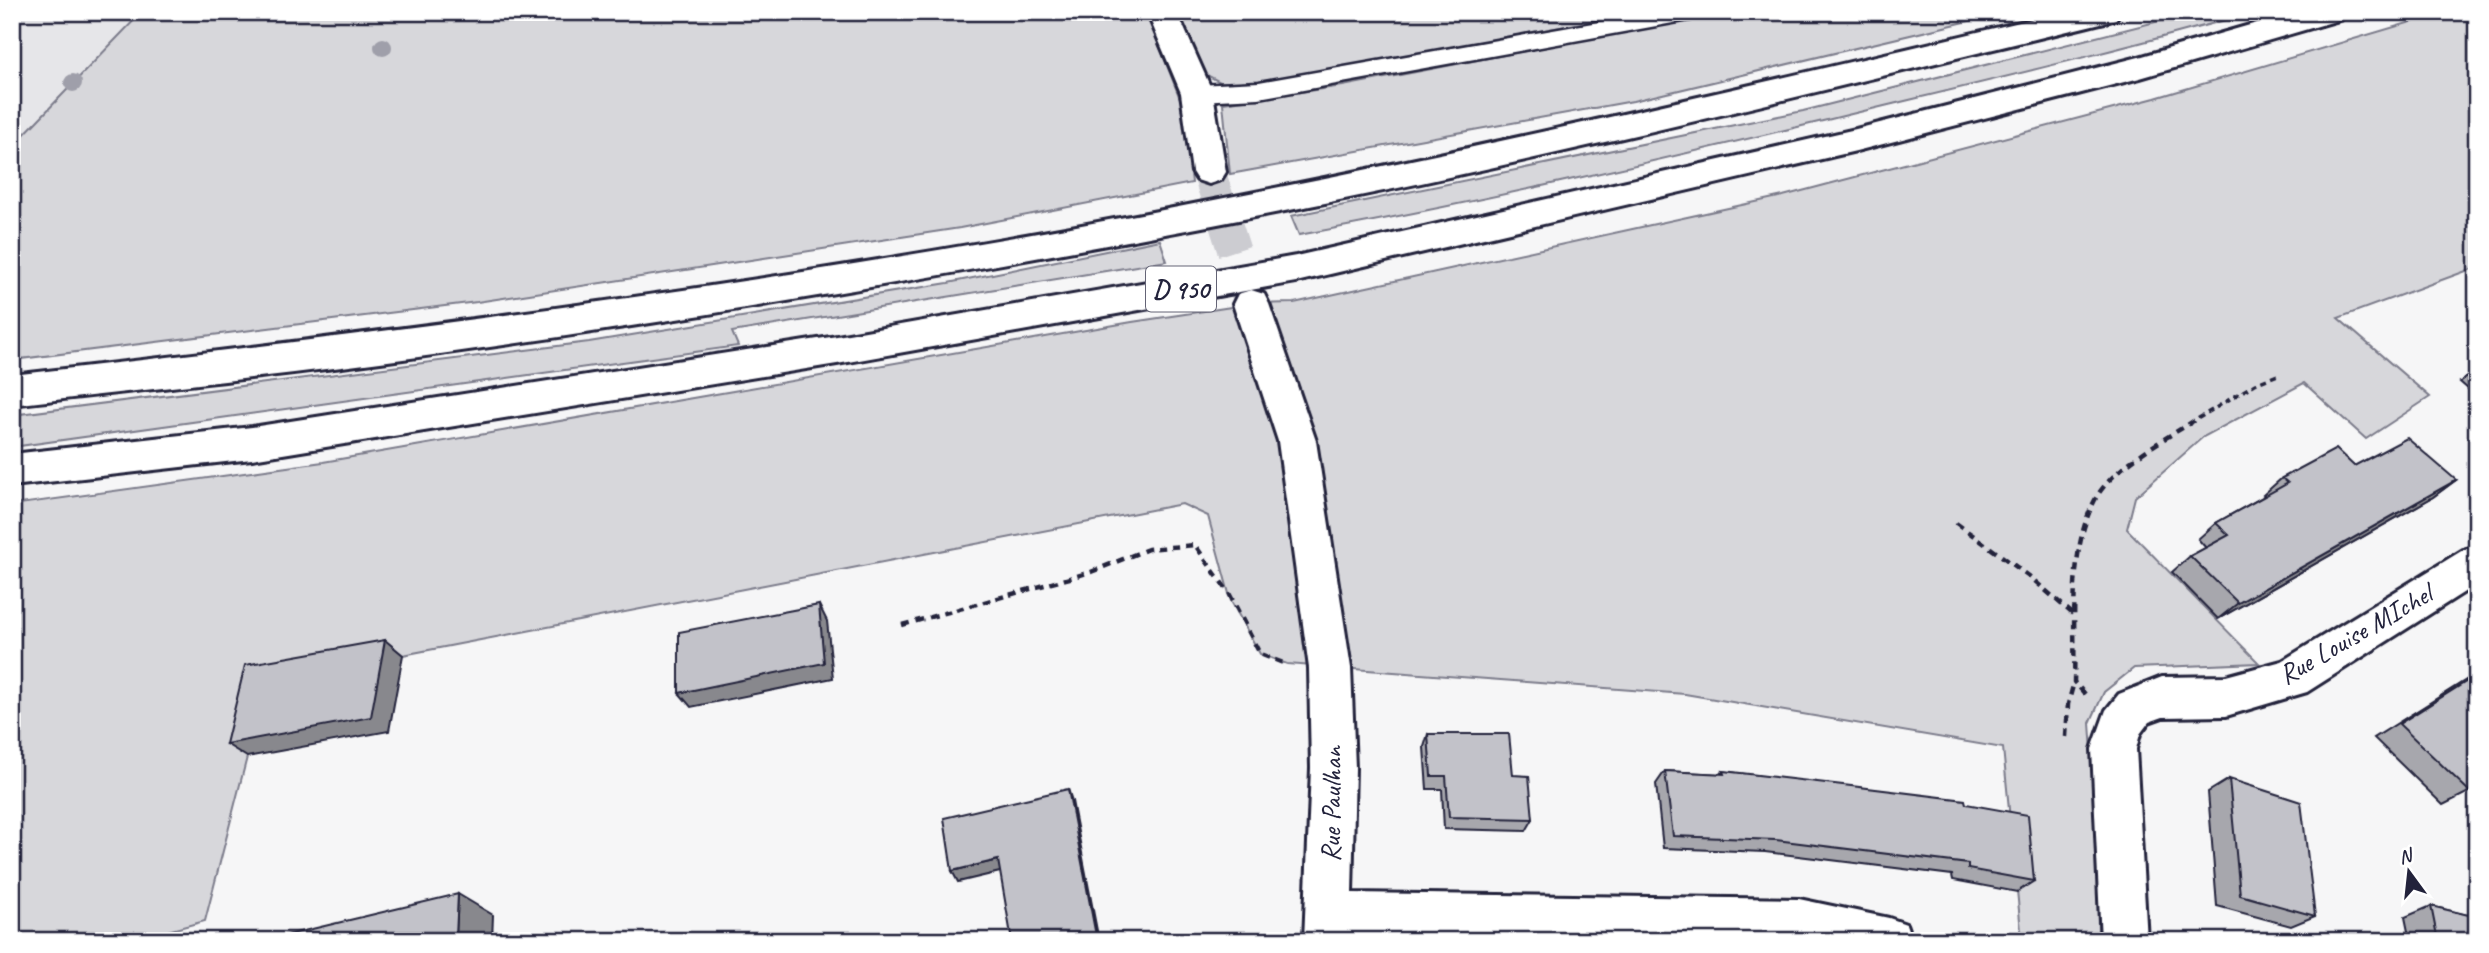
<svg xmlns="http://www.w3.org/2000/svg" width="2489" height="953" viewBox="0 0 2489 953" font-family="Caveat,sans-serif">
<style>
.built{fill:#e6e6e9}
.green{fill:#d7d7db;stroke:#7c7c8b;stroke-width:2}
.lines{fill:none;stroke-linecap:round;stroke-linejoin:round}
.minor-tunnel{stroke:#ccccd1;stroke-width:33;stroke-dasharray:33 17;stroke-linecap:butt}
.service-casing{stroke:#22223b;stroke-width:5}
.minor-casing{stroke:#22223b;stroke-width:6}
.trunk-casing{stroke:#22223b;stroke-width:6}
.path-far1{stroke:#22223b;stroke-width:3.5;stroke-dasharray:6 4.5;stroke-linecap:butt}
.path{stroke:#22223b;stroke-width:4.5;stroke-dasharray:8 6;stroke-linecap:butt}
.service{fill:#fff;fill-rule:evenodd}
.minor{fill:#fff;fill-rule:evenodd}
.trunk{fill:#fff;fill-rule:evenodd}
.tree{fill:#9f9faa}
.wall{fill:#a7a7ad;stroke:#22223b;stroke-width:2}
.shaded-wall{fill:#88888d;stroke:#22223b;stroke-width:2}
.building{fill:#c2c2c9;stroke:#22223b;stroke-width:2}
.labels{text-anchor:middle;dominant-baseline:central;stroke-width:5;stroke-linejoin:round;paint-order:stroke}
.shield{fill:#fff;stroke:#646476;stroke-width:2}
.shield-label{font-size:26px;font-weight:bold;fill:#22223b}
.street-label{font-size:28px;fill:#22223b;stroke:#fff}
</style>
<rect width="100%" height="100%" fill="#f6f6f7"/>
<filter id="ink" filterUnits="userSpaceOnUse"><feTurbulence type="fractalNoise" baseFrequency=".0143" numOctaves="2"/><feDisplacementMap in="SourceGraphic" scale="14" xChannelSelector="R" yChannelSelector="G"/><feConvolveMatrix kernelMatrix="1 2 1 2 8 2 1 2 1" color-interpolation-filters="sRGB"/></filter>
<g filter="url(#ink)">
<path class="built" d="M 12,12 L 142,12 L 12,147 Z"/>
<path class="green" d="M 142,12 L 1146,12 L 1184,109 L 1192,183 L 960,228 L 477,302 L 12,360 L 12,147 Z
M 1174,12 L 1641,12 L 1255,84 L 1220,82 L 1199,71 Z
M 1728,12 L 2007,12 L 1633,101 L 1230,174 L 1223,103 L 1343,86 Z
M 2195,12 L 2254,12 C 2113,52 1970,85 1827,120 C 1652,162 1476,203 1299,235 L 1291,216 L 1803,111 Z
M 2445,12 L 2477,12 L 2477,267 L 2338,318 L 2430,397 L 2366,439 L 2304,383 L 2203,437 L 2135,497 L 2127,529 L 2259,663 L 2134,668 L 2104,692 L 2090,723 L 2097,825 L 2098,941 L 2022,941 L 2003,748 L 1685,694 L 1287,664 L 1260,654 L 1231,601 L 1208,516 L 1182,504 L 403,655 L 247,757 L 205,921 L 130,941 L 12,941 L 12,505 L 323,462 L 1132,322 L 1251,304 L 1294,303 L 1783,196 L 2155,98 Z
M 1160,240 L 1167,261 L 732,332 L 738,346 L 12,447 L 12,415 L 589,342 L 948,283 Z"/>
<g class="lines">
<path class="minor-tunnel" d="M 1209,172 L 1251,304"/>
<g class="service-casing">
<path id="service" d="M 1655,12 L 1706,12 L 1695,19 L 1259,98 L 1197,101 L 1189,99 L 1186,93 L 1189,87 L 1197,85 L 1259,82 Z"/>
</g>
<g class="minor-casing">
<path id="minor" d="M 1147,12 L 1177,12 L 1213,93 L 1226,172 L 1221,180 L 1209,184 L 1197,180 L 1192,172 L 1181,93 Z
M 1251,290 L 1264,294 L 1269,304 L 1316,441 L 1351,668 L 1355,768 L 1352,893 L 1799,899 L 1889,918 L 1906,924 L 1912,941 L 1304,941 L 1311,768 L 1309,668 L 1278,441 L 1233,304 L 1238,294 Z
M 2477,545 L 2477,584 L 2307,692 L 2226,716 L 2163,717 L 2149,722 L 2140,734 L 2136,749 L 2147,941 L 2101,941 L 2092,749 L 2106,710 L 2119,694 L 2162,677 L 2226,676 L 2282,661 L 2463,550 Z"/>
</g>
<g class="trunk-casing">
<path id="trunk" d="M 2062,12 L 2120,12 L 2116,19 L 2105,22 C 1804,95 1502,171 1197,228 C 914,282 628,330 342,367 C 232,381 122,392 12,405 L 12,375 C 411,330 810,279 1204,202 C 1492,146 1777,80 2062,12 Z
M 2295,12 L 2346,12 L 2342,19 L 2140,78 L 1856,151 L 1296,282 L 837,364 L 252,459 L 12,486 L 12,454 L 252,427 L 837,336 L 1296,256 L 1856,129 L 2139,57 Z"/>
</g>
<path class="path-far1" d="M 2189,424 L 2255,384 L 2280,374"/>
<path class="path" d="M 1956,523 L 2029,576 L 2075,616
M 902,625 L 1091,572 L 1148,549 L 1195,545 L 1229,593 L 1260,654 L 1283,663
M 2085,694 L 2074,682 C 2076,623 2067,551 2096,498 C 2113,467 2163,440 2192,422
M 2066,737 L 2068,704 L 2074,682"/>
<use href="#service" class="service"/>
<use href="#minor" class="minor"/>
<use href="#trunk" class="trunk"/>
</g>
<g class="tree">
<circle cx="383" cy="47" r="9"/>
<circle cx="73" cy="83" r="9"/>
</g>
<path class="wall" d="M 2477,369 L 2477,397 L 2460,382 Z
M 2354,466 L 2456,480 L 2433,497 L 2218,619 L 2172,572 L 2190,556 L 2206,548 L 2198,539 L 2216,523 L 2264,496 L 2263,495 L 2282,478 Z
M 2477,673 L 2477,788 L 2443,805 L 2374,738 Z
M 1428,734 L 1513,775 L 1533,819 L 1526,831 L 1444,829 L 1442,789 L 1427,789 L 1424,747 Z
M 1665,771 L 1721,774 L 1723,771 L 1966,804 L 2034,881 L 2017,892 L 1953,880 L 1952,875 L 1765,852 L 1663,848 L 1656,784 Z
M 2229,779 L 2315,916 L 2291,926 L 2217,906 L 2208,792 Z
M 2431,906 L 2467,915 L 2477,911 L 2477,941 L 2410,941 L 2405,917 Z"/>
<path class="shaded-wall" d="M 2456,480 L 2433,497 L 2218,619 L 2238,603 Z
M 819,605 L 827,621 L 833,678 L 691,707 L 679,693 Z
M 385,640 L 403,655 L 389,731 L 247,757 L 226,744 Z
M 1068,789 L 1072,801 L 1099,941 L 1097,941 Z
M 998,860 L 1004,871 L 958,882 L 952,871 Z
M 458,894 L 493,915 L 492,941 L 461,941 L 456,937 Z"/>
<path class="building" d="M 2407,438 L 2456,480 L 2238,603 L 2190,556 L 2229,535 L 2216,523 L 2288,483 L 2282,478 L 2336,449 L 2354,466 Z
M 819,605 L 824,663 L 679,693 L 679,632 Z
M 385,640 L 371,717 L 226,744 L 245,665 Z
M 2477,675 L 2477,788 L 2470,792 L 2399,724 Z
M 1428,734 L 1509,734 L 1513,775 L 1529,776 L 1533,819 L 1449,817 L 1446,776 L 1431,776 Z
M 1665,771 L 1724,774 L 1723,771 L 1843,785 L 1965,800 L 1966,804 L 2028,815 L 2034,881 L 1968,869 L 1968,864 L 1776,840 L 1673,836 Z
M 2229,779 L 2301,802 L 2315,916 L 2240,895 Z
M 1068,789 L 1097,941 L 1012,941 L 998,860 L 952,871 L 944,818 Z
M 458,894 L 456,937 L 461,936 L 461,941 L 262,941 Z
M 2431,906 L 2477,917 L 2477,941 L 2438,941 Z"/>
</g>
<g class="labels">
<rect class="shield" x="1146" y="266.5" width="70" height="45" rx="5"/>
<g class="shield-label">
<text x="1181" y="289">D 950</text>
</g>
<g class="street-label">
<text transform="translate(2355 634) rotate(-30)">Rue Louise MIchel</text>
<text transform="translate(1331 804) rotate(-89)">Rue Paulhan</text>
</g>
</g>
<rect width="2489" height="953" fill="none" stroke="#fff" stroke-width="42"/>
<rect x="21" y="21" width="2447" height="911" fill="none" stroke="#22223b" stroke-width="2.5" filter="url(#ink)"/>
<g transform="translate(2409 872) rotate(345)" stroke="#ffffff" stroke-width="5" paint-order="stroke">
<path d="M0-5L12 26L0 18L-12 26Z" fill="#22223b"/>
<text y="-10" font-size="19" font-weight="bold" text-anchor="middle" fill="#22223b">N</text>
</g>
</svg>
